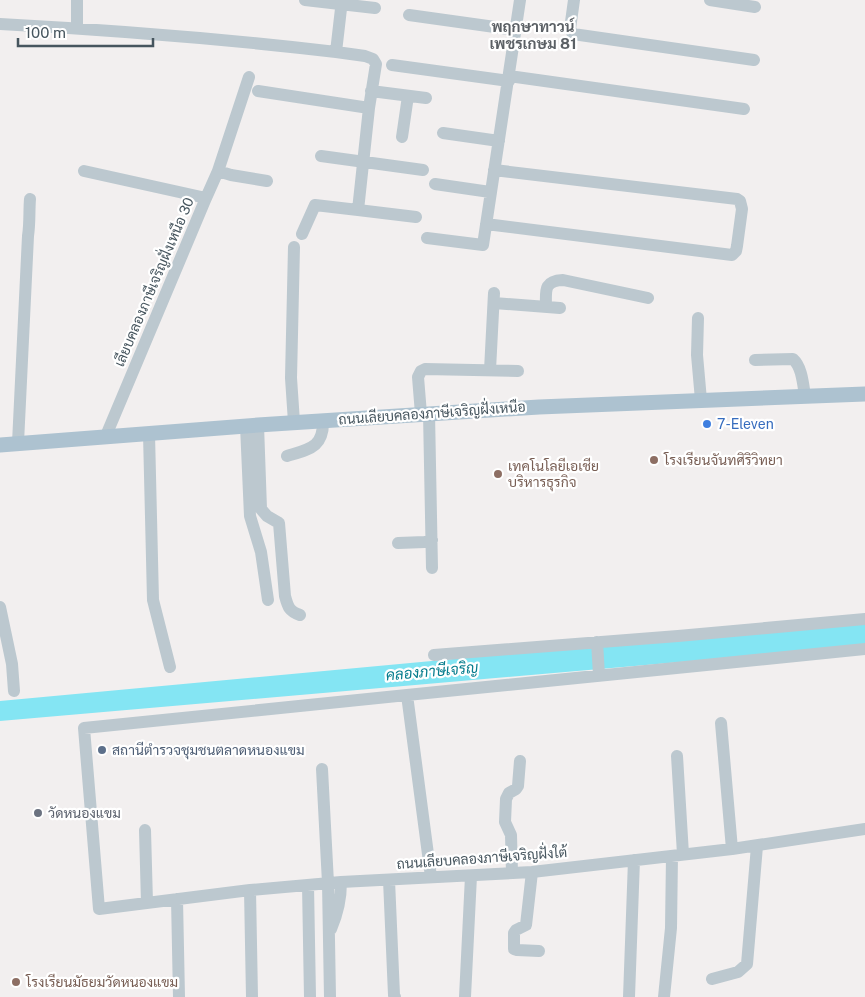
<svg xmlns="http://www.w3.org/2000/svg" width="865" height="997" viewBox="0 0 865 997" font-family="'Public Sans',Sarabun,sans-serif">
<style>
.water{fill:#84e5f3}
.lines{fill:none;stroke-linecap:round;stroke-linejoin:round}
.minor{stroke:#bcc8cf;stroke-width:12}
.major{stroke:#adc2d0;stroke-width:15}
.shop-dot{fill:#3f7fe0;stroke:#fff;stroke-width:2}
.education-dot{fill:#8d6e63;stroke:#fff;stroke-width:2}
.service-dot{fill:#5c6f8a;stroke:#fff;stroke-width:2}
.worship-dot{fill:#6b7280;stroke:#fff;stroke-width:2}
.labels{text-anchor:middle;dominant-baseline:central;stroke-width:4.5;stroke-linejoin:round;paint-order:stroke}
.street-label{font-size:14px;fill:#46555e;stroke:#fff}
.shop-label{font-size:14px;fill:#366cbe;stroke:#fff;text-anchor:start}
.education-label{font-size:14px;fill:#785e54;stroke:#fff;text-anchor:start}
.service-label{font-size:14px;fill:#4e5e75;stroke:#fff;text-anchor:start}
.worship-label{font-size:14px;fill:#5b616d;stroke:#fff;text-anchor:start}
.neighbourhood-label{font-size:15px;font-weight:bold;fill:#5b6065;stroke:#fff}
.water-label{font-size:15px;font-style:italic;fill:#057c8d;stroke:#fff}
</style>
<rect width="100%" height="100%" fill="#f2efef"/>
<path class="water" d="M 865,621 L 865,646 L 0,721 L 0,701 Z"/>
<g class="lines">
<path class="minor" d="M 77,0 L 77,28
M 305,0 L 375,8
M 342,0 L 336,52 L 365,56 L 373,59 L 376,64 L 369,108 L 358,210 L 416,217
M 574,0 L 570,29 L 573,34 L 754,60
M 710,0 L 755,7
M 409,15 L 516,30
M 0,24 C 112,30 225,39 336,52
M 392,65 L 509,81
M 509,76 L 744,109
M 258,91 L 369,108
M 371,91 L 426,98
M 443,133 L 499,141
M 402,137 L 408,96
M 321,156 L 423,170
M 84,171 L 206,198 L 105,438
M 218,171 L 249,77
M 435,184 L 490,192
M 206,198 L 218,171 L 231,175 L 267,181
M 486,224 L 732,255 L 736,251 L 737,246 L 742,209 L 740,201 L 737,199 L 494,170
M 302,234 L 315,205 L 358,210
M 427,238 L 483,245 L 520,0
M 494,303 L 560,308
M 546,307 C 546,291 543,281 563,280 L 648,298
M 698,318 L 697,355 L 701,400
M 755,360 L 793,359 C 802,367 803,384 805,396
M 490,370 L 494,293
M 429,413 L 432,568
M 421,414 L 418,377 L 421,371 L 425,369 L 518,371
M 294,422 L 291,378 L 294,247
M 258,425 L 261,509 L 267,516 L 279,523 L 285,596 C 288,607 289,611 300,615
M 246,426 L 250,516 L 261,552 L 268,600
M 149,434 L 153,600 L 170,667
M 18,443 L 28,236 C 30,223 29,211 30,199
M 287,456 C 310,449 324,447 323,420
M 398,543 L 425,542 L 432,540
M 0,607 L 12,664 L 14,691
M 597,642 L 599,675
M 434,655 L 678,636 L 865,619
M 407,695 L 865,649
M 721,723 L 732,849
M 677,756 L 683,854
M 322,769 L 328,883 L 330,997
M 145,830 L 147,903
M 532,872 L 526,925 L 516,930 L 514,933 L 514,949 L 517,950 L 539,951
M 512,873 L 511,835 L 505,822 L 506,799 L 509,793 L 516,789 L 518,786 L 520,761
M 431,877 L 407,695 L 84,728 L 99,909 L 250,890 L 341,882 L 532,872 L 732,849 L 865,829
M 389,880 L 394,995 L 395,997
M 308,885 L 310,997
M 250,890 L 252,997
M 177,899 L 179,997
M 331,929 C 338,913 341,900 341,882
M 712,979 L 738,972 L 747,964 L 757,846
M 465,997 L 471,876
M 629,997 L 634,860
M 664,997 L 671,928 L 672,856"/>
<path class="major" d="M 0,445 L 258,425 L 539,407 L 865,394"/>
</g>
<circle class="shop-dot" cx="707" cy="424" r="5"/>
<g class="education-dot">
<circle cx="654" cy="460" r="5"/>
<circle cx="498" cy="474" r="5"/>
<circle cx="16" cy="982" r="5"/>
</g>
<circle class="service-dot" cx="102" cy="750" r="5"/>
<circle class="worship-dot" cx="38" cy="813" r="5"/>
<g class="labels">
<g class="street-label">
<text transform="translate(154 282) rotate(-67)">เลียบคลองภาษีเจริญฝั่งเหนือ 30</text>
<text transform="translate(432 413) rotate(-4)">ถนนเลียบคลองภาษีเจริญฝั่งเหนือ</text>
<text transform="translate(482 858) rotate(-4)">ถนนเลียบคลองภาษีเจริญฝั่งใต้</text>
</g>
<g class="shop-label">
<text x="717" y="424">7-Eleven</text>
</g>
<g class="education-label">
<text x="664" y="460">โรงเรียนจันทศิริวิทยา</text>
<text x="508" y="466">เทคโนโลยีเอเชีย<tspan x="508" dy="16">บริหารธุรกิจ</tspan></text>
<text x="26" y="982">โรงเรียนมัธยมวัดหนองแขม</text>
</g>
<g class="service-label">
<text x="112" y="750">สถานีตำรวจชุมชนตลาดหนองแขม</text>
</g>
<g class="worship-label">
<text x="48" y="813">วัดหนองแขม</text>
</g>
<g class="neighbourhood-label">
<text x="533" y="26">พฤกษาทาวน์<tspan x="533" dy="17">เพชรเกษม 81</tspan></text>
</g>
<g class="water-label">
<text transform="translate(432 671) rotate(-5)">คลองภาษีเจริญ</text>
</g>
</g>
<path d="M18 38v8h135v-8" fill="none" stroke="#46555e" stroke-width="2.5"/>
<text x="25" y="38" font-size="15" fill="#46555e" stroke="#ffffff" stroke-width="4" paint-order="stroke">100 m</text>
</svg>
